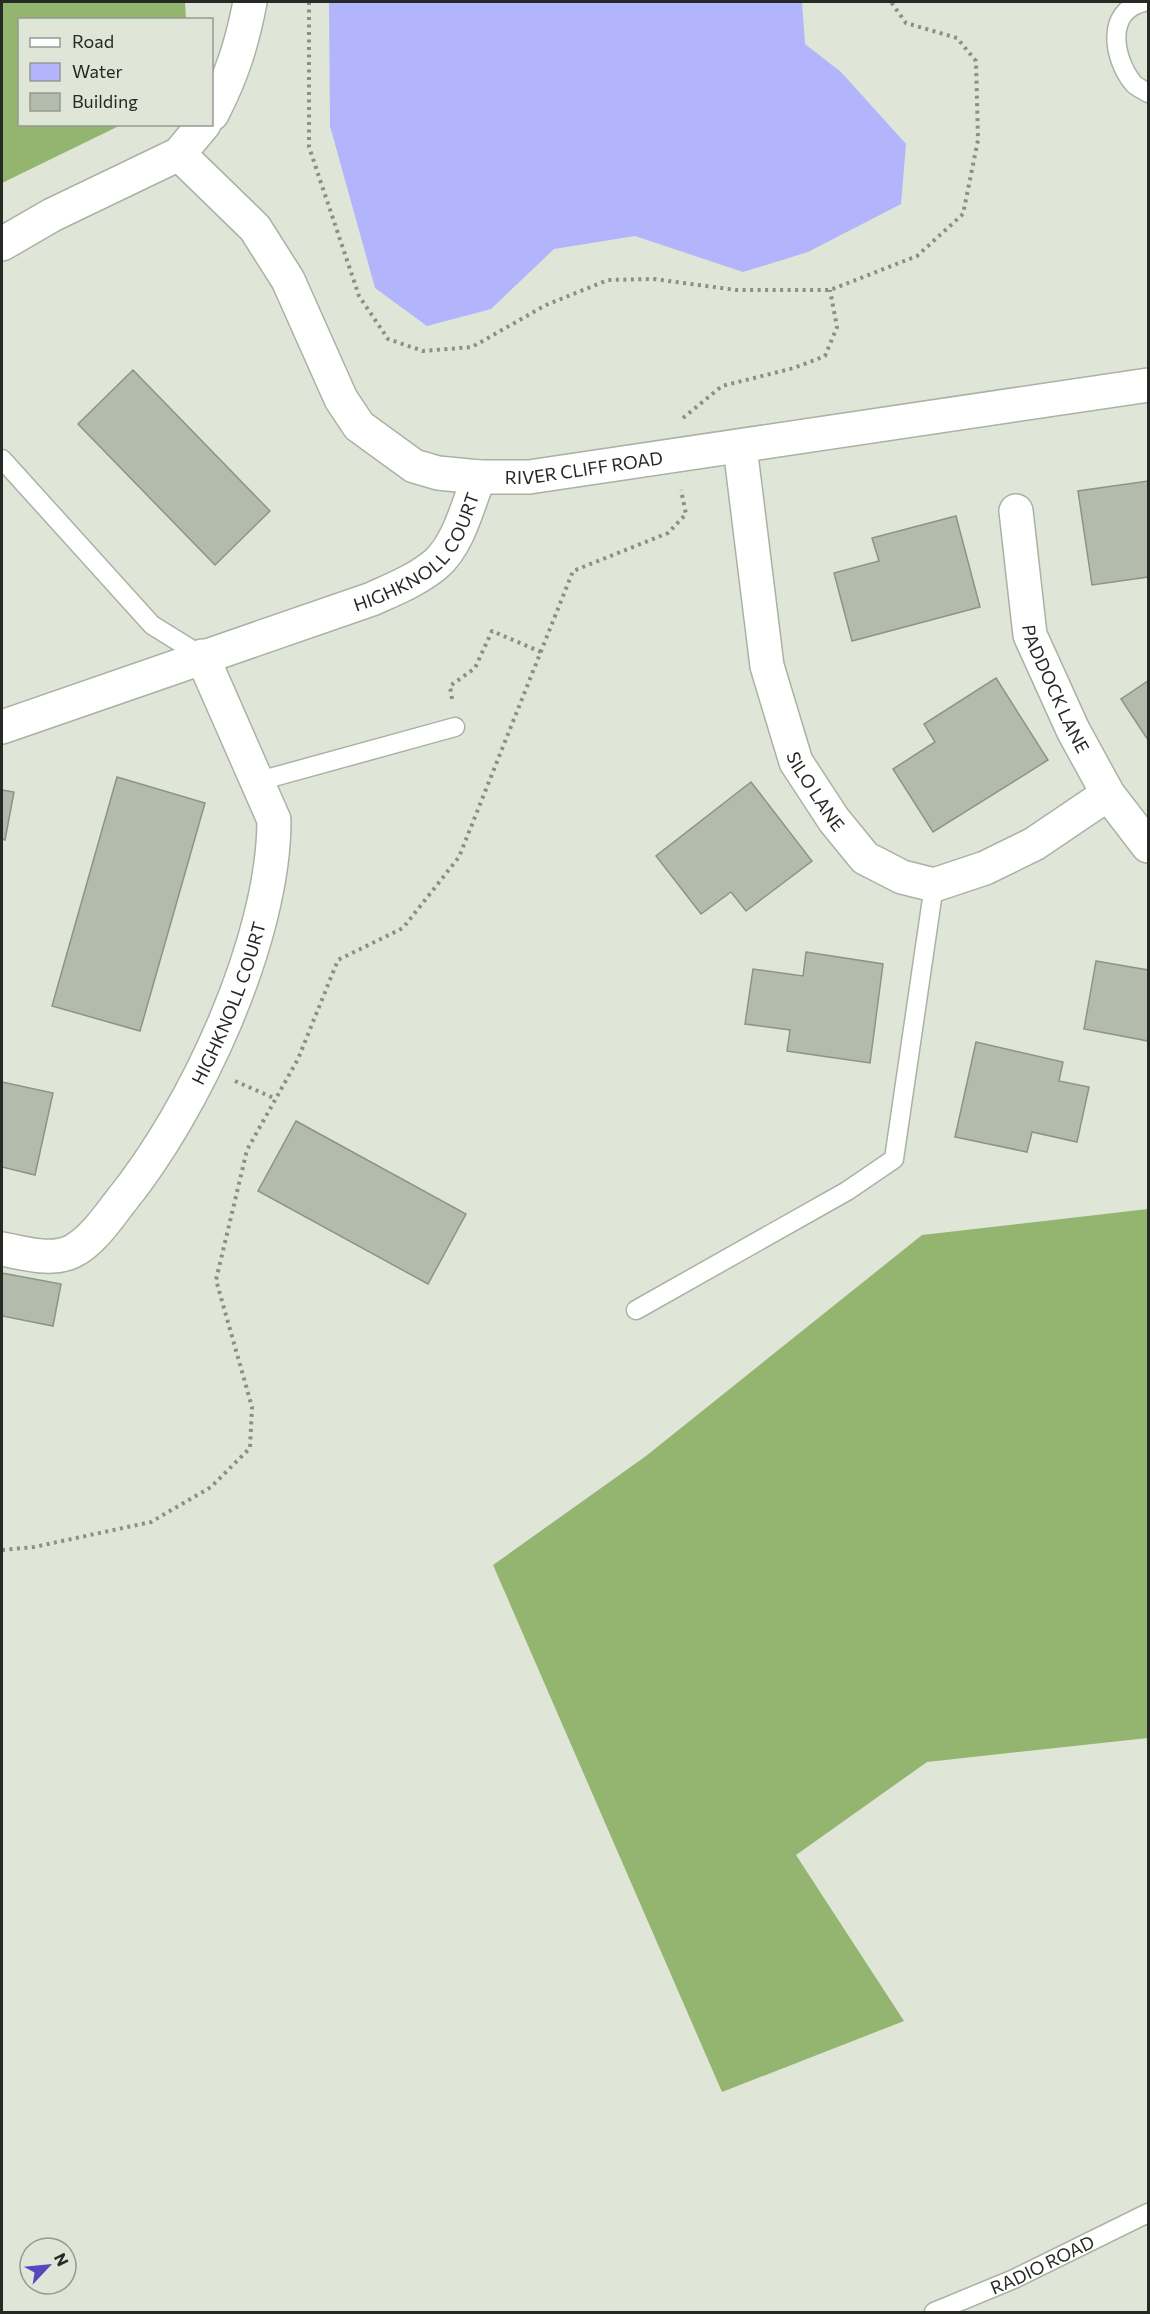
<svg xmlns="http://www.w3.org/2000/svg" width="1150" height="2314" viewBox="0 0 1150 2314" font-family="Commissioner,sans-serif">
<style>
.forest{fill:#94b570}
.water{fill:#b2b4fc}
.building{fill:#b3bbad;stroke:#8d9487;stroke-width:1.5}
.lines{fill:none;stroke-linecap:round;stroke-linejoin:round}
.lane-casing{stroke:#aab2a4;stroke-width:21}
.street-casing{stroke:#aab2a4;stroke-width:36}
.path{stroke:#8b9086;stroke-width:4;stroke-dasharray:3 4.5;stroke-linecap:butt}
.lane{stroke:#fff;stroke-width:18}
.street{stroke:#fff;stroke-width:33}
.labels{text-anchor:middle;dominant-baseline:central;stroke-width:4.5;stroke-linejoin:round;paint-order:stroke}
.street-label{font-size:18px;fill:#262924;stroke:#dfe6d8}
</style>
<rect width="100%" height="100%" fill="#dfe6d8"/>
<path class="forest" d="M 2,2 L 185,2 L 186,19 L 20,20 L 20,124 L 121,125 L 2,183 Z
M 1148,1209 L 1148,1738 L 927,1762 L 796,1855 L 904,2021 L 722,2092 L 493,1565 L 646,1456 L 922,1235 Z"/>
<path class="water" d="M 329,2 L 802,2 L 805,44 L 841,72 L 906,144 L 901,204 L 808,252 L 743,272 L 635,236 L 554,249 L 491,309 L 427,326 L 375,288 L 330,126 Z"/>
<path class="building" d="M 133,370 L 270,511 L 215,565 L 78,424 Z
M 1148,481 L 1148,577 L 1092,585 L 1078,491 Z
M 956,516 L 980,607 L 852,641 L 834,573 L 879,561 L 872,538 Z
M 996,678 L 1048,760 L 933,832 L 893,769 L 935,742 L 924,724 Z
M 1148,681 L 1148,740 L 1121,699 Z
M 117,777 L 205,803 L 140,1031 L 52,1006 Z
M 751,782 L 812,861 L 746,911 L 731,892 L 701,914 L 656,856 Z
M 2,790 L 14,792 L 5,840 L 2,839 Z
M 806,952 L 883,964 L 870,1063 L 787,1051 L 790,1030 L 745,1024 L 753,969 L 803,976 Z
M 1096,961 L 1148,970 L 1148,1041 L 1084,1029 Z
M 976,1042 L 1063,1062 L 1059,1081 L 1089,1087 L 1077,1142 L 1032,1132 L 1027,1152 L 955,1137 Z
M 2,1082 L 53,1093 L 35,1175 L 2,1167 Z
M 296,1121 L 466,1214 L 428,1284 L 258,1191 Z
M 2,1273 L 61,1284 L 53,1326 L 2,1316 Z"/>
<g class="lines">
<g class="lane-casing">
<g id="lane">
<path d="M 1144,2 C 1105,11 1113,58 1133,83 C 1136,87 1144,90 1148,93"/>
<path d="M 2,459 L 152,625 L 202,656"/>
<path d="M 259,781 L 455,727"/>
<path d="M 636,1310 L 847,1191 L 894,1159 L 934,885"/>
<path id="s1" d="M 934,2312 L 1014,2279 L 1148,2213"/>
</g>
</g>
<g class="street-casing">
<g id="street">
<path d="M 212,114 C 232,75 242,44 250,2"/>
<path id="s2" d="M 179,154 L 255,228 L 288,280 L 341,399 L 359,426 L 414,466 L 438,473 L 479,477 L 529,477 L 1148,385"/>
<path d="M 2,244 L 52,215 L 179,154 L 204,124"/>
<path id="s3" d="M 740,447 L 767,666 L 796,762 L 834,820 L 865,858 L 902,877 L 934,885 L 985,868 L 1034,844 L 1108,794"/>
<path id="s4" d="M 1016,511 L 1030,635 L 1073,730 L 1108,794 L 1148,846"/>
<path id="s5" d="M 2,727 L 372,599 C 394,589 417,580 436,564 C 459,544 468,504 479,477"/>
<path id="s6" d="M 2,1249 C 24,1253 52,1262 73,1251 C 92,1241 107,1219 120,1202 C 195,1110 274,940 274,820 L 202,656"/>
</g>
</g>
<path class="path" d="M 309,2 L 309,147 L 359,296 L 388,339 L 423,351 L 472,347 L 546,305 L 608,280 L 654,279 L 736,290 L 830,290 L 917,256 L 963,214 L 978,140 L 976,61 L 957,38 L 906,23 L 891,2
M 683,418 L 722,386 L 794,368 L 825,356 L 837,327 L 830,290
M 452,699 L 450,686 L 475,668 L 492,631 L 541,652
M 235,1081 L 276,1099
M 2,1550 L 34,1547 L 151,1522 L 211,1487 L 250,1448 L 252,1407 L 216,1280 L 247,1150 L 298,1059 L 338,960 L 403,928 L 459,857 L 573,571 L 668,533 L 686,514 L 681,490"/>
<use href="#lane" class="lane"/>
<use href="#street" class="street"/>
</g>
<g class="labels">
<g class="street-label">
<text stroke="none"><textPath href="#s2" startOffset="570">RIVER CLIFF ROAD</textPath></text>
<text stroke="none"><textPath href="#s5" startOffset="459">HIGHKNOLL COURT</textPath></text>
<text stroke="none"><textPath href="#s4" startOffset="184">PADDOCK LANE</textPath></text>
<text stroke="none"><textPath href="#s3" startOffset="356">SILO LANE</textPath></text>
<text stroke="none"><textPath href="#s6" startOffset="369">HIGHKNOLL COURT</textPath></text>
<text stroke="none"><textPath href="#s1" startOffset="118">RADIO ROAD</textPath></text>
</g>
</g>
<rect width="1150" height="2314" fill="none" stroke="#262924" stroke-width="6"/>
<rect x="18" y="18" width="195" height="108" fill="#dfe6d8" stroke="#959a90" stroke-width="1.5"/>
<rect x="30" y="38" width="30" height="9" fill="#ffffff" stroke="#959a90" stroke-width="1.5"/>
<text x="72" y="48" font-size="18" fill="#262924">Road</text>
<rect x="30" y="63" width="30" height="18" fill="#b2b4fc" stroke="#959a90" stroke-width="1.5"/>
<text x="72" y="78" font-size="18" fill="#262924">Water</text>
<rect x="30" y="93" width="30" height="18" fill="#b3bbad" stroke="#959a90" stroke-width="1.5"/>
<text x="72" y="108" font-size="18" fill="#262924">Building</text>
<g transform="translate(48 2266) rotate(64)"><circle r="28" fill="#dfe6d8" stroke="#959a90" stroke-width="1.5"/>
<path d="M0-4.5L10 22L0 15L-10 22Z" fill="#5647bf"/>
<text y="-9" font-size="16" font-weight="bold" text-anchor="middle" fill="#262924">N</text>
</g>
</svg>
